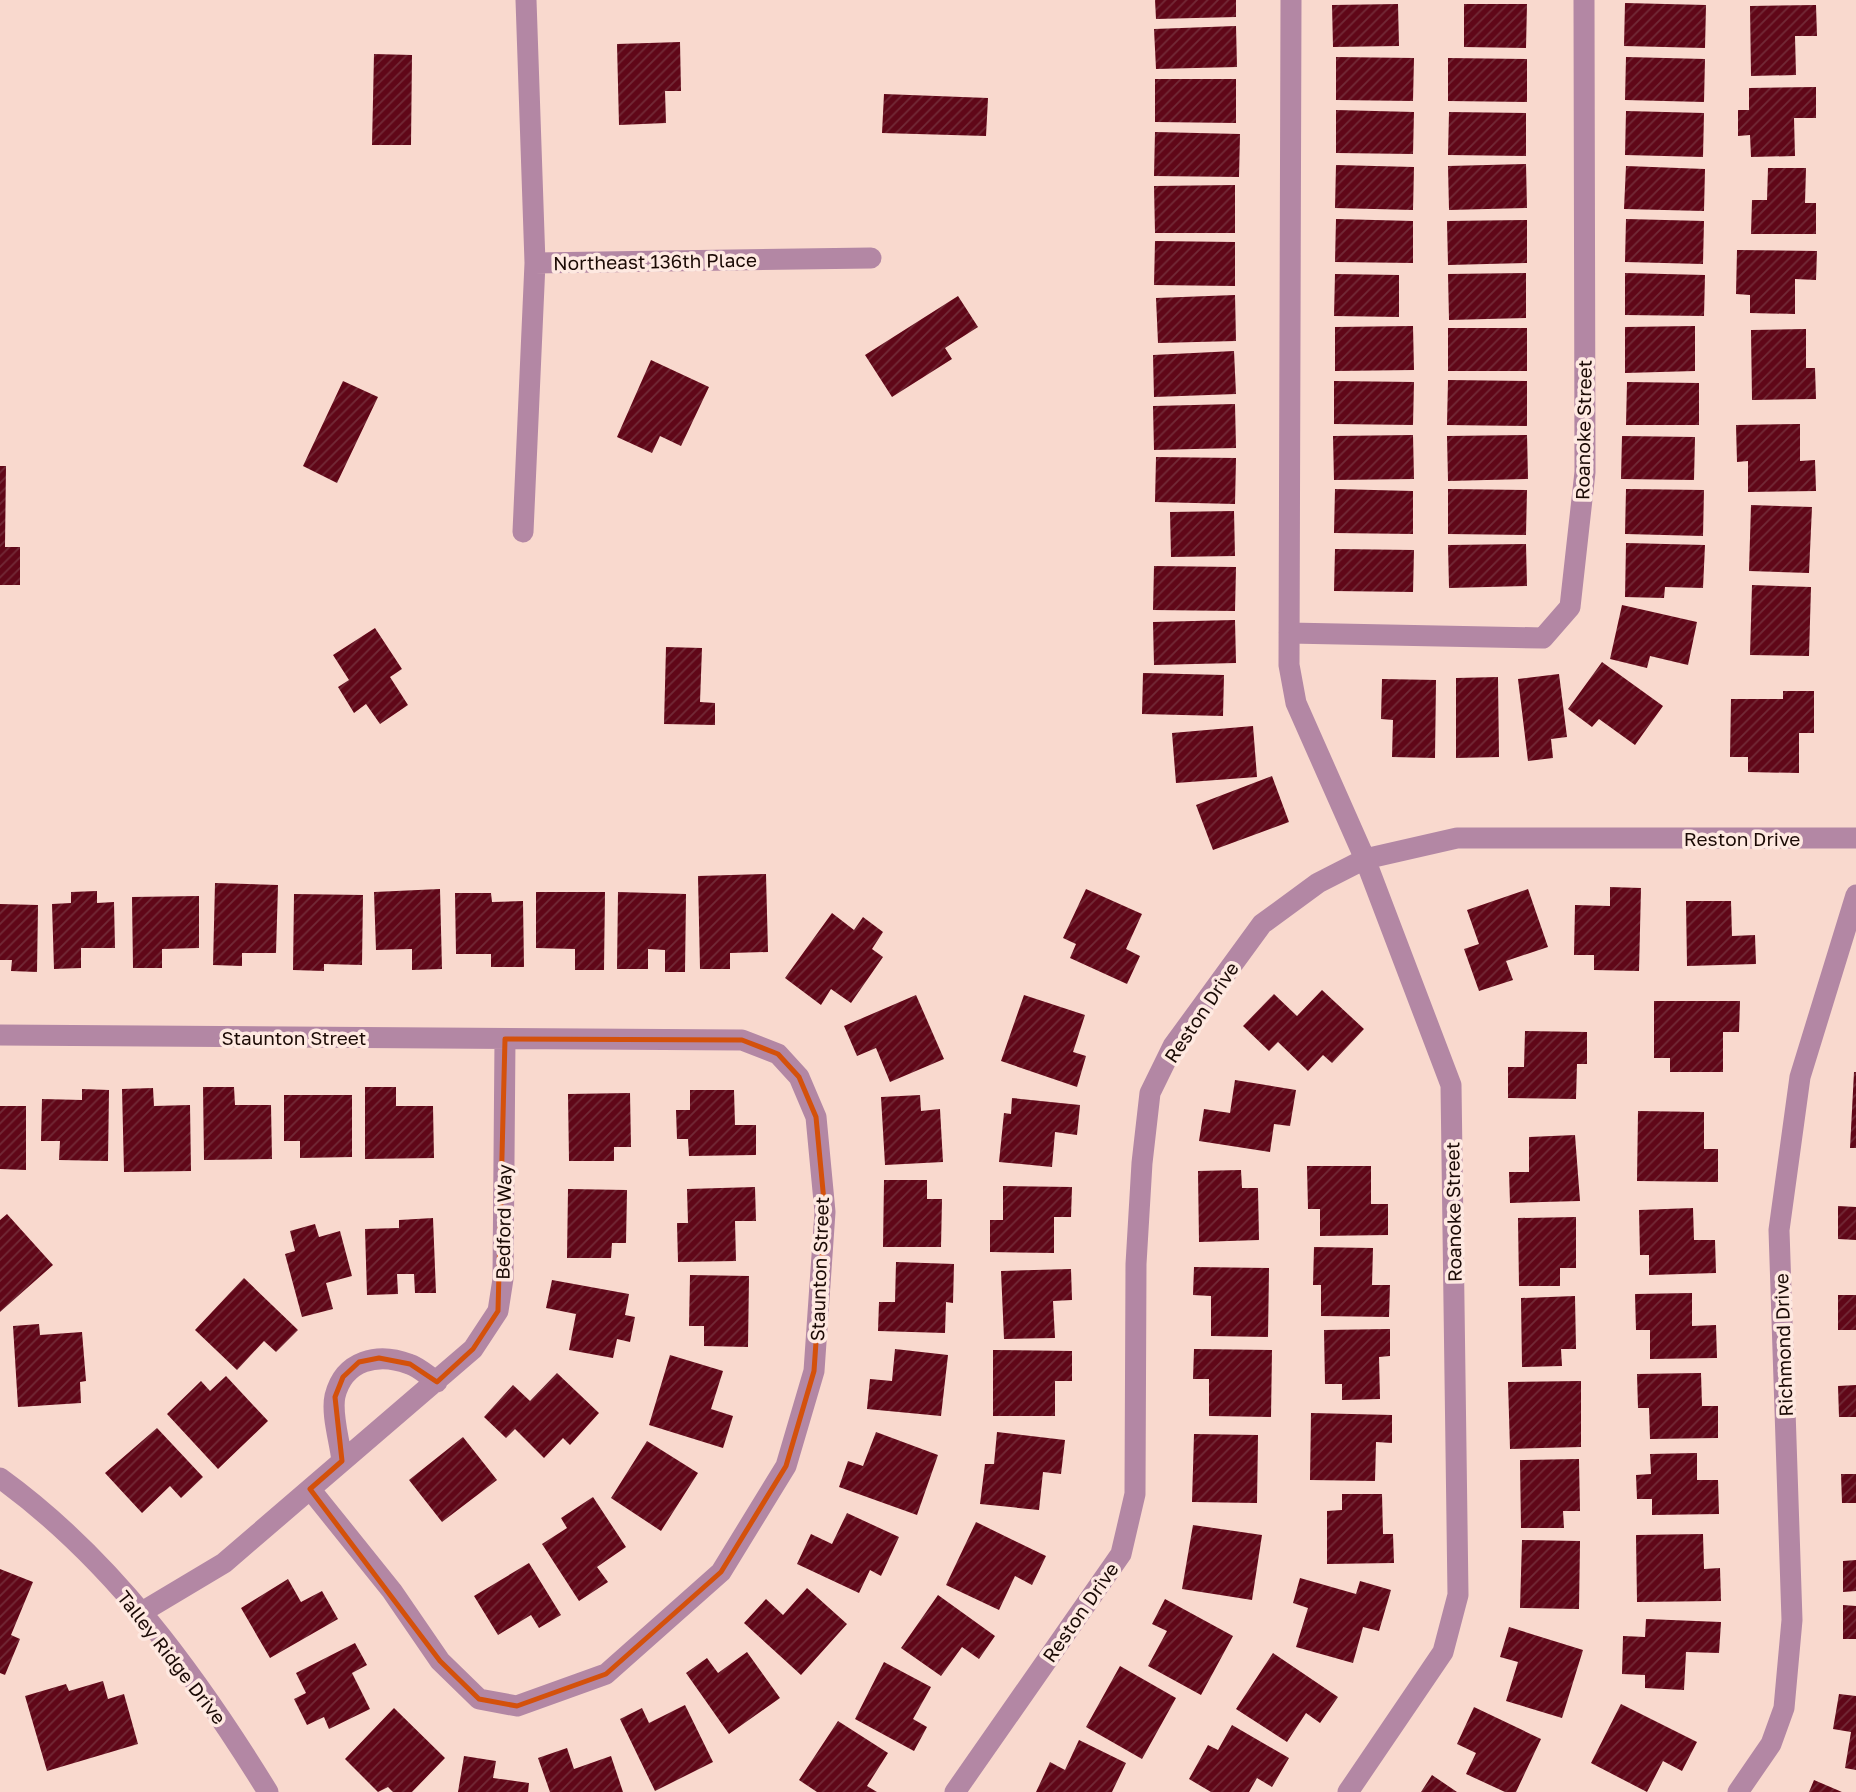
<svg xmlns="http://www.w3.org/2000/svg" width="1856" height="1792" viewBox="0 0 1856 1792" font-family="'Golos Text',sans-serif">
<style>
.building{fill:url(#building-hatch)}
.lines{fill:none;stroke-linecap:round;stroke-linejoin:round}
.minor{stroke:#b387a4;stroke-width:21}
.marked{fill:none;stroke:#d4510b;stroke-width:5;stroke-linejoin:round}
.labels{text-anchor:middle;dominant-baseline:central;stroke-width:7;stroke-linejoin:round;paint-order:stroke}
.street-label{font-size:19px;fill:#1b0a05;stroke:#fee9e1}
</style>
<defs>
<pattern id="building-hatch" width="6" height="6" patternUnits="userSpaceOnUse" patternTransform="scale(1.75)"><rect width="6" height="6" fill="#600718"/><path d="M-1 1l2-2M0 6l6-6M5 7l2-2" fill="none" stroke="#722a37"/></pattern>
</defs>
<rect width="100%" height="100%" fill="#f9d9ce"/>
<path class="building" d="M 1155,0 L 1236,0 L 1236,17 L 1156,19 Z
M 1625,3 L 1706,5 L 1705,48 L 1624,46 Z
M 1398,4 L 1399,46 L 1333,47 L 1332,5 Z
M 1464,4 L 1527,4 L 1526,48 L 1464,47 Z
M 1816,5 L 1817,36 L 1795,36 L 1796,75 L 1751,76 L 1750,6 Z
M 1236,26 L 1237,67 L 1156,69 L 1154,29 Z
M 680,42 L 681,91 L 665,91 L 666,123 L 619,125 L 617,44 Z
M 374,54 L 412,55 L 411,145 L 372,145 Z
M 1336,57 L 1414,58 L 1413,101 L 1336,100 Z
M 1626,57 L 1705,59 L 1704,102 L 1625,100 Z
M 1448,58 L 1527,59 L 1527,102 L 1448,101 Z
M 1155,79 L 1236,79 L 1236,123 L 1155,122 Z
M 1816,87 L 1816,118 L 1794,118 L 1795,156 L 1751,157 L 1750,135 L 1738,136 L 1738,110 L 1749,110 L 1749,88 Z
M 884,94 L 988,98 L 986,136 L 882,133 Z
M 1336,110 L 1414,112 L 1413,154 L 1336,153 Z
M 1626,111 L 1704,113 L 1703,157 L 1625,155 Z
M 1449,112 L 1526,113 L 1526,156 L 1448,155 Z
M 1155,132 L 1240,134 L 1239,177 L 1154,176 Z
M 1526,164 L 1527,208 L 1449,210 L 1448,166 Z
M 1336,165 L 1414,167 L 1413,210 L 1335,208 Z
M 1626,166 L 1705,169 L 1704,211 L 1624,209 Z
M 1768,168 L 1806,168 L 1805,203 L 1816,203 L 1816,234 L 1751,234 L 1752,200 L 1767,200 Z
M 1235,185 L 1235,233 L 1155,233 L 1154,186 Z
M 1336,219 L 1413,221 L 1413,263 L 1335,262 Z
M 1626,219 L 1704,221 L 1703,264 L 1625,262 Z
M 1527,220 L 1527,263 L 1448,265 L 1447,221 Z
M 1155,241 L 1235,242 L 1235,286 L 1154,285 Z
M 1737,250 L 1817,251 L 1816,280 L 1795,279 L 1795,314 L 1750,313 L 1750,295 L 1736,294 Z
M 1526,273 L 1526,318 L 1449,320 L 1448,274 Z
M 1625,273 L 1705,275 L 1704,316 L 1625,315 Z
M 1335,274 L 1399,275 L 1399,317 L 1334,316 Z
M 1235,295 L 1236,341 L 1158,343 L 1156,298 Z
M 958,296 L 978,327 L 945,348 L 952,359 L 892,397 L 865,355 Z
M 1413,326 L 1414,370 L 1335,371 L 1335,327 Z
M 1695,326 L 1695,371 L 1625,373 L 1625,327 Z
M 1448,328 L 1527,328 L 1527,371 L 1448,371 Z
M 1806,329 L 1806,368 L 1815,368 L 1816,399 L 1752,400 L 1751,330 Z
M 1234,351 L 1236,394 L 1154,397 L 1153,355 Z
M 651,360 L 709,387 L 681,446 L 660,436 L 652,453 L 617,437 Z
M 1448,380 L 1527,381 L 1527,426 L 1447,425 Z
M 343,381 L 378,397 L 337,483 L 303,466 Z
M 1334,381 L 1414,382 L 1413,425 L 1334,424 Z
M 1627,382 L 1699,383 L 1699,425 L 1626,425 Z
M 1235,404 L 1236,448 L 1154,450 L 1153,406 Z
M 1800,424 L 1800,461 L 1815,460 L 1816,491 L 1748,492 L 1748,461 L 1737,462 L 1736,425 Z
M 1413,435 L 1414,479 L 1334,480 L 1333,436 Z
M 1527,435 L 1528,479 L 1448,481 L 1447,436 Z
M 1622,436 L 1695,437 L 1694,480 L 1621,479 Z
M 1156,457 L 1236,458 L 1235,504 L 1155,502 Z
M 0,466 L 6,466 L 5,547 L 20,547 L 20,585 L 0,585 Z
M 1335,489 L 1413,491 L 1413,534 L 1334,533 Z
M 1448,489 L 1527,490 L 1526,535 L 1448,534 Z
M 1626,489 L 1704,490 L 1703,536 L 1625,534 Z
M 1751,505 L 1812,507 L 1809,573 L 1749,571 Z
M 1234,511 L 1235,556 L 1171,557 L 1170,512 Z
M 1626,543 L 1705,545 L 1703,588 L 1665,587 L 1664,598 L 1625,597 Z
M 1526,544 L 1527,586 L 1449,588 L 1448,545 Z
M 1335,549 L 1414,550 L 1413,592 L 1334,591 Z
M 1154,566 L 1236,567 L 1235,611 L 1153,610 Z
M 1752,585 L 1811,587 L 1809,656 L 1750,655 Z
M 1622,605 L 1697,622 L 1688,665 L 1650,656 L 1647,668 L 1610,659 Z
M 1235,620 L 1236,663 L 1154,665 L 1153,622 Z
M 375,628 L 402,669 L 390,677 L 408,705 L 380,724 L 366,704 L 354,713 L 338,687 L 349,680 L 333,655 Z
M 666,647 L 702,648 L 700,702 L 715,703 L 715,725 L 664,724 Z
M 1602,662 L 1663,706 L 1635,745 L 1599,719 L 1592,727 L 1568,709 Z
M 1143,673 L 1224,675 L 1223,716 L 1142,714 Z
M 1559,674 L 1567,737 L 1551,739 L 1553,758 L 1528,761 L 1518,679 Z
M 1498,677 L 1499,757 L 1456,758 L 1456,678 Z
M 1382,679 L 1436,680 L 1435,758 L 1392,757 L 1393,720 L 1381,719 Z
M 1783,691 L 1814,691 L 1814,733 L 1799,733 L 1799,773 L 1748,772 L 1748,757 L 1730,757 L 1731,699 L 1783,699 Z
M 1253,726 L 1257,777 L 1176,783 L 1172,733 Z
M 1272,776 L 1289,822 L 1213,850 L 1196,805 Z
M 766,874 L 768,952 L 730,953 L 730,969 L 700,969 L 698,876 Z
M 215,883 L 278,885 L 276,953 L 242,953 L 242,966 L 213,965 Z
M 1610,887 L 1641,888 L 1639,971 L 1594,970 L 1594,955 L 1574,955 L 1575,905 L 1610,906 Z
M 440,889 L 442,969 L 412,970 L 412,949 L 376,950 L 374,892 Z
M 1086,889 L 1142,914 L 1126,949 L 1140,956 L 1127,984 L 1070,958 L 1076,944 L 1063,938 Z
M 1528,889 L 1548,947 L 1506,961 L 1513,980 L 1479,991 L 1464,949 L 1479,944 L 1467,910 Z
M 97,891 L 97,903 L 114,902 L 115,948 L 81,948 L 81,968 L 54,969 L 52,904 L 71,903 L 71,892 Z
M 536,892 L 605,892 L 604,970 L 575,970 L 575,949 L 536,948 Z
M 618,892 L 686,894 L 685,972 L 665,972 L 665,950 L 648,949 L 648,969 L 617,969 Z
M 455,893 L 491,893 L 492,902 L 523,901 L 524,967 L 491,967 L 491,954 L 456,954 Z
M 294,894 L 363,895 L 362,965 L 324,964 L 324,971 L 293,970 Z
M 199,896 L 199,948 L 162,949 L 162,968 L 133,968 L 132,897 Z
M 1686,901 L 1731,901 L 1732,936 L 1755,935 L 1756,964 L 1687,966 Z
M 0,904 L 38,905 L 37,972 L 11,971 L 12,960 L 0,960 Z
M 832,913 L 854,930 L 863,917 L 883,932 L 872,949 L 883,957 L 851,1003 L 831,989 L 821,1005 L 785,978 Z
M 1322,990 L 1364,1029 L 1332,1063 L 1323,1055 L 1308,1071 L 1278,1042 L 1269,1051 L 1243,1026 L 1274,994 L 1297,1016 Z
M 916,995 L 944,1059 L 890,1082 L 876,1048 L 857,1056 L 844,1026 Z
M 1024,995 L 1085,1015 L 1073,1052 L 1086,1056 L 1077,1087 L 1001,1061 Z
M 1654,1001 L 1740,1001 L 1739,1032 L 1723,1032 L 1723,1072 L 1670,1072 L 1670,1058 L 1654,1058 Z
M 1525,1031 L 1587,1032 L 1587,1064 L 1577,1064 L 1576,1099 L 1508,1098 L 1508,1067 L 1524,1067 Z
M 1854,1072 L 1856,1072 L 1856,1148 L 1850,1148 Z
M 1235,1080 L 1296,1090 L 1290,1126 L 1274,1124 L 1270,1152 L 1199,1141 L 1204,1109 L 1230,1113 Z
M 203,1087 L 234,1087 L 235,1105 L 271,1105 L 272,1159 L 204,1160 Z
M 365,1087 L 396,1087 L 396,1106 L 433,1106 L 434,1158 L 365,1159 Z
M 153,1088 L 154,1106 L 190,1105 L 191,1171 L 124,1172 L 122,1089 Z
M 82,1089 L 109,1090 L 108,1161 L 59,1160 L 60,1141 L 41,1141 L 42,1099 L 82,1100 Z
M 690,1090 L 734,1090 L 735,1125 L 756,1125 L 756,1155 L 689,1156 L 688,1139 L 677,1139 L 676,1110 L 690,1110 Z
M 630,1093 L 631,1147 L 614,1147 L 614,1161 L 569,1161 L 568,1094 Z
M 284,1095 L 352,1095 L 352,1157 L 300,1158 L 300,1141 L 284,1141 Z
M 920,1095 L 921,1111 L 940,1109 L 943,1162 L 885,1165 L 881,1097 Z
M 1012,1098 L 1080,1105 L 1077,1135 L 1055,1132 L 1052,1167 L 999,1162 L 1004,1113 L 1011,1114 Z
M 0,1106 L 26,1106 L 26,1170 L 0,1169 Z
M 1638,1111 L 1704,1112 L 1704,1149 L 1718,1149 L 1718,1182 L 1637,1181 Z
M 1575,1135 L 1580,1201 L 1510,1203 L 1509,1172 L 1529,1172 L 1529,1137 Z
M 1307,1166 L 1371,1166 L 1371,1204 L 1388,1204 L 1388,1235 L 1320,1236 L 1320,1209 L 1308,1209 Z
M 1241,1170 L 1242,1188 L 1258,1188 L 1259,1240 L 1199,1242 L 1198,1171 Z
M 884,1180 L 927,1180 L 927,1199 L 942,1199 L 941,1247 L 883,1247 Z
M 1003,1186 L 1072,1187 L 1071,1217 L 1054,1217 L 1054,1253 L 990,1252 L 990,1220 L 1003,1220 Z
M 755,1187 L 756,1221 L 735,1221 L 736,1261 L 678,1262 L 677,1223 L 688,1223 L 687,1189 Z
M 568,1189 L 627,1190 L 626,1243 L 612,1243 L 611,1258 L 567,1258 Z
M 1838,1206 L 1856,1207 L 1856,1240 L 1838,1239 Z
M 1693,1208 L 1694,1240 L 1715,1240 L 1716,1273 L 1649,1275 L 1649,1255 L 1640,1255 L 1639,1210 Z
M 7,1214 L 53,1265 L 0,1312 L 0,1220 Z
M 1576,1217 L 1576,1268 L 1560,1268 L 1560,1286 L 1519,1286 L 1518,1218 Z
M 433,1218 L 436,1293 L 415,1293 L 414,1274 L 397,1274 L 398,1294 L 367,1295 L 365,1229 L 399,1228 L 399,1220 Z
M 315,1224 L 319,1237 L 340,1231 L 352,1276 L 326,1283 L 333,1309 L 302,1317 L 285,1254 L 295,1251 L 290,1231 Z
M 1314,1247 L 1373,1248 L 1372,1285 L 1390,1285 L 1389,1317 L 1321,1316 L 1321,1285 L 1313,1285 Z
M 896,1262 L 954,1264 L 953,1303 L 946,1302 L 945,1333 L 878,1331 L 879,1302 L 895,1302 Z
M 1194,1267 L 1269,1268 L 1268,1337 L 1211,1336 L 1211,1296 L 1193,1295 Z
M 1071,1269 L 1072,1300 L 1053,1301 L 1055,1338 L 1004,1339 L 1001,1271 Z
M 690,1275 L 749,1276 L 748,1347 L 704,1346 L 704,1326 L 689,1326 Z
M 244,1278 L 298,1330 L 276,1352 L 264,1341 L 237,1370 L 195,1330 Z
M 552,1280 L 629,1294 L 625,1315 L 635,1317 L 630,1342 L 617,1339 L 613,1358 L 569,1350 L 576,1314 L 546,1308 Z
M 1692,1293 L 1692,1326 L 1716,1325 L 1717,1358 L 1650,1359 L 1650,1330 L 1636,1330 L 1635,1294 Z
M 1838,1295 L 1856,1295 L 1856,1330 L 1838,1330 Z
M 1575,1296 L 1576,1349 L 1561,1349 L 1562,1366 L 1522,1367 L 1521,1298 Z
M 39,1324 L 40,1335 L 82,1332 L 86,1381 L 80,1382 L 81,1403 L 18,1407 L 13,1326 Z
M 1390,1329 L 1390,1356 L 1379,1357 L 1380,1399 L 1342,1400 L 1342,1384 L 1325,1384 L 1324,1330 Z
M 895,1349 L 948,1355 L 941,1416 L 867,1409 L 870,1379 L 892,1381 Z
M 1194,1349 L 1272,1350 L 1271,1417 L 1209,1416 L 1209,1379 L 1193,1379 Z
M 993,1350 L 1072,1351 L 1072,1381 L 1055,1381 L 1055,1416 L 993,1416 Z
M 670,1355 L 723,1371 L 711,1409 L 733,1416 L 723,1448 L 649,1425 Z
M 557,1373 L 599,1413 L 570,1445 L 563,1438 L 544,1458 L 515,1429 L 506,1438 L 484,1417 L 513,1385 L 530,1401 Z
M 1701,1373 L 1702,1406 L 1718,1406 L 1718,1438 L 1650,1439 L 1649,1408 L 1638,1408 L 1637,1374 Z
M 226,1376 L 268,1421 L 218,1469 L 167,1414 L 201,1381 L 210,1391 Z
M 1581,1381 L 1581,1447 L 1510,1449 L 1508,1382 Z
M 1856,1385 L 1856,1417 L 1839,1417 L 1838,1386 Z
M 1311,1413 L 1392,1415 L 1392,1443 L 1376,1442 L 1375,1481 L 1310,1480 Z
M 157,1428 L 203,1477 L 181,1498 L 170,1486 L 142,1513 L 105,1473 Z
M 876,1432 L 938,1455 L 917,1515 L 839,1487 L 848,1461 L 863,1466 Z
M 997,1432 L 1065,1440 L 1061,1474 L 1043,1472 L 1039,1510 L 980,1504 L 985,1464 L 994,1464 Z
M 1194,1434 L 1258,1435 L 1257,1503 L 1192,1502 Z
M 463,1437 L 497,1480 L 442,1522 L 409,1480 Z
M 647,1441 L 698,1473 L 661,1531 L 611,1498 Z
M 1697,1453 L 1697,1480 L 1718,1480 L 1719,1514 L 1652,1515 L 1652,1499 L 1637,1499 L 1636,1475 L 1651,1474 L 1650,1454 Z
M 1579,1459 L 1580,1511 L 1563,1511 L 1564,1528 L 1521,1528 L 1520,1460 Z
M 1841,1474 L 1856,1474 L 1856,1503 L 1842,1503 Z
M 1342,1494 L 1382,1494 L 1383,1534 L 1393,1534 L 1394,1563 L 1327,1564 L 1327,1511 L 1342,1510 Z
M 593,1497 L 626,1547 L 597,1567 L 608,1582 L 579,1601 L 542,1544 L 567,1528 L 561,1518 Z
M 847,1513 L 899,1537 L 881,1576 L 870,1570 L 859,1593 L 797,1564 L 811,1534 L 832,1544 Z
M 976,1522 L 1046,1556 L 1032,1585 L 1015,1576 L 999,1610 L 946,1585 Z
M 1193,1525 L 1262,1535 L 1252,1600 L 1182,1589 Z
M 1703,1534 L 1704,1569 L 1720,1568 L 1721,1601 L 1637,1602 L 1636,1535 Z
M 1522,1540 L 1580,1541 L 1579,1609 L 1520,1608 Z
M 1856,1560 L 1856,1591 L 1843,1592 L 1843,1561 Z
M 529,1563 L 561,1615 L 539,1628 L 531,1615 L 498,1635 L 474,1596 Z
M 0,1569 L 33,1582 L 11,1635 L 20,1639 L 5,1675 L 0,1673 Z
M 1300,1578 L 1356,1594 L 1360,1581 L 1391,1590 L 1379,1631 L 1363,1627 L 1353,1663 L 1296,1647 L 1308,1608 L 1293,1603 Z
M 288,1579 L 301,1602 L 322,1591 L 338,1619 L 270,1658 L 241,1608 Z
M 807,1588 L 847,1624 L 801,1675 L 744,1623 L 766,1599 L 783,1615 Z
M 938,1595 L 995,1636 L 979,1659 L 962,1647 L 941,1676 L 901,1648 Z
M 1165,1599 L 1233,1636 L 1201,1695 L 1148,1666 L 1167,1631 L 1152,1624 Z
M 1843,1605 L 1856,1606 L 1856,1639 L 1843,1639 Z
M 1646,1619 L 1721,1622 L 1719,1653 L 1686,1652 L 1684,1690 L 1645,1688 L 1645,1675 L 1622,1674 L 1623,1636 L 1645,1637 Z
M 1509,1627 L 1583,1650 L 1562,1718 L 1506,1701 L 1518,1662 L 1500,1657 Z
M 355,1643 L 367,1665 L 352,1673 L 370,1709 L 329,1729 L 324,1717 L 307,1725 L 294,1699 L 306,1693 L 296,1673 Z
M 747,1652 L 780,1698 L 729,1734 L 686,1673 L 707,1658 L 718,1673 Z
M 1273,1653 L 1338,1697 L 1320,1723 L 1306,1713 L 1287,1742 L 1236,1709 Z
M 884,1662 L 931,1687 L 913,1719 L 927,1727 L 914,1751 L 855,1719 Z
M 1120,1666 L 1176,1698 L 1142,1759 L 1086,1727 Z
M 103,1681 L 108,1699 L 124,1694 L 138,1744 L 47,1771 L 25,1696 L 66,1684 L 69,1691 Z
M 1839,1694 L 1856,1696 L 1856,1770 L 1845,1768 L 1851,1732 L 1833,1729 Z
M 1621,1704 L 1697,1742 L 1682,1771 L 1663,1761 L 1647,1792 L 1591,1763 Z
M 685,1705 L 713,1762 L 655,1791 L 620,1719 L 642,1708 L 649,1723 Z
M 1474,1707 L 1541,1739 L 1516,1792 L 1505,1792 L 1466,1774 L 1476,1753 L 1457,1744 Z
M 394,1708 L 445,1758 L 412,1792 L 393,1792 L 388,1787 L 378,1792 L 345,1759 Z
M 838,1721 L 888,1753 L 867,1786 L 877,1792 L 817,1792 L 799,1780 Z
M 1232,1725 L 1289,1758 L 1272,1787 L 1257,1778 L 1249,1792 L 1211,1792 L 1189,1779 L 1208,1745 L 1218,1750 Z
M 1079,1740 L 1126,1763 L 1112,1792 L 1036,1792 L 1050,1762 L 1065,1770 Z
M 567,1748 L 574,1769 L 611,1756 L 623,1792 L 550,1792 L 538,1758 Z
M 464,1756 L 496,1761 L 493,1778 L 529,1783 L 528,1792 L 458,1792 Z
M 1432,1775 L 1457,1792 L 1421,1792 Z
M 1814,1780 L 1842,1792 L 1809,1792 Z"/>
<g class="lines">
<path class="minor" d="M 526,0 L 535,263 L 871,258
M 1291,0 L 1289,665 L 1296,703 L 1365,859 L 1451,1085 L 1458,1595 L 1443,1652 L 1348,1792
M 523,532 L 535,263
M 1289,633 L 1543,638 L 1570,607 L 1585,472 L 1584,0
M 0,1035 L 742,1040 L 778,1054 L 799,1077 L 816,1117 L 825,1212 L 814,1371 L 786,1466 L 721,1572 L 606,1674 L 517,1706 L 479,1699 L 440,1661 L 392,1591 L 310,1489
M 342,1461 C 340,1442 331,1414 335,1396 C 344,1360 378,1352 409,1364 C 419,1367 428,1376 437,1382
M 0,1478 C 112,1559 196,1675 268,1792
M 142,1612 L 224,1563 L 473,1349 L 498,1311 L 503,1279 L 505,1039
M 955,1792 L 1121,1554 L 1135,1494 L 1136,1264 L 1142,1163 L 1150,1093 L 1173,1046 L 1262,924 L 1318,883 L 1365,859 L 1457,838 L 1856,838
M 1738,1792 L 1771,1744 L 1784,1708 L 1792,1620 L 1779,1230 L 1800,1077 L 1856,895"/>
</g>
<path class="marked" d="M 505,1039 L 742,1040 L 778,1054 L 799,1077 L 816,1117 L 825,1212 L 814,1371 L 786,1466 L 721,1572 L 606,1674 L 517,1706 L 479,1699 L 440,1661 L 310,1489 L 342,1461 L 335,1397 L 343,1377 L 359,1362 L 379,1358 L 410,1364 L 437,1382 L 473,1349 L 498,1311 Z"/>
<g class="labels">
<g class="street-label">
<text transform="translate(655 261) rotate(-1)">Northeast 136th Place</text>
<text transform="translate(1583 430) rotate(-89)">Roanoke Street</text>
<text x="1742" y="838">Reston Drive</text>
<text transform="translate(1201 1012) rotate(-56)">Reston Drive</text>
<text x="294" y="1037">Staunton Street</text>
<text transform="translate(1453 1212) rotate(-91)">Roanoke Street</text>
<text transform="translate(503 1222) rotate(-89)">Bedford Way</text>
<text transform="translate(819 1269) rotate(-88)">Staunton Street</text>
<text transform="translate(1783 1345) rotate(-92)">Richmond Drive</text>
<text transform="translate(1080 1612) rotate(-55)">Reston Drive</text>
<text transform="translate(172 1657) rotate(52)">Talley Ridge Drive</text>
</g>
</g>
</svg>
